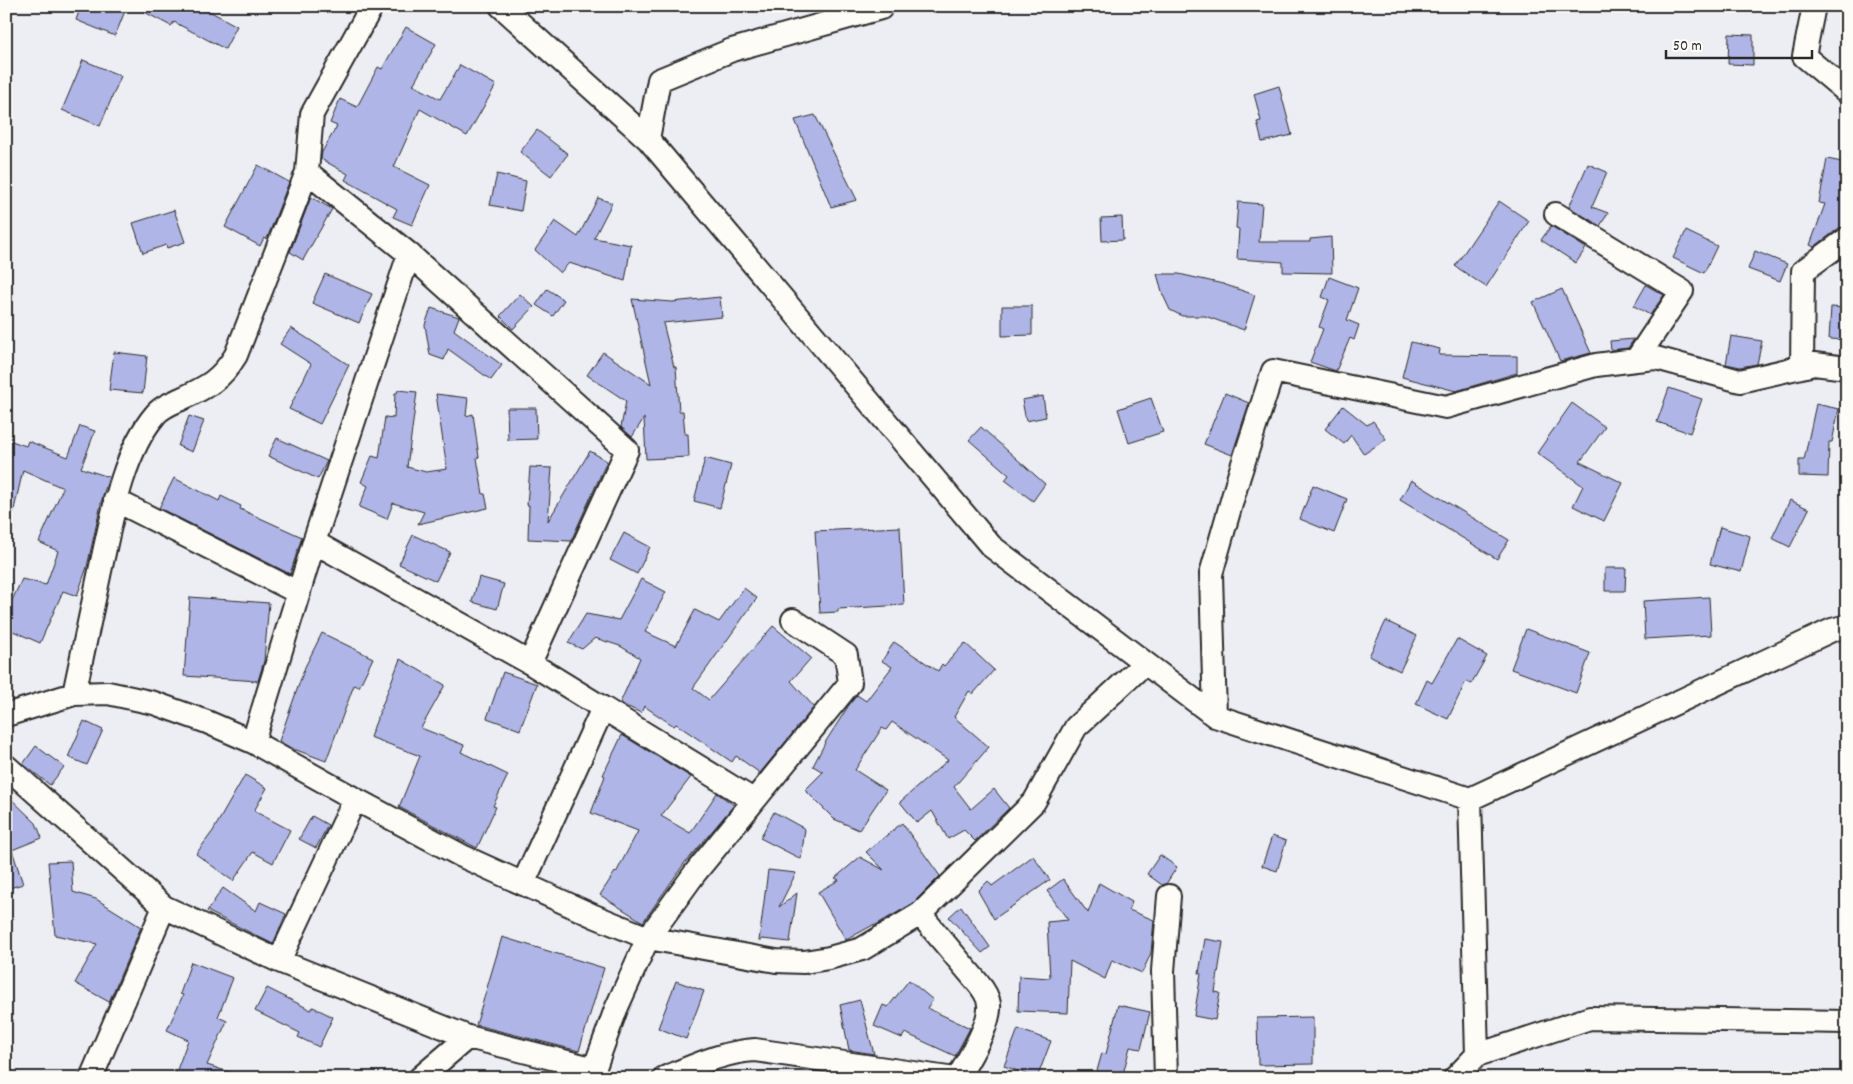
<svg xmlns="http://www.w3.org/2000/svg" width="1853" height="1084" viewBox="0 0 1853 1084" font-family="Dekko,sans-serif">
<style>
.building{fill:#afb5e6;stroke:#2b2b2b}
.lines{fill:none;stroke-linecap:round;stroke-linejoin:round}
.street-casing{stroke:#2b2b2b;stroke-width:26}
.street{stroke:#fdfcf7;stroke-width:22}
</style>
<rect width="100%" height="100%" fill="#edeef4"/>
<filter id="ink" filterUnits="userSpaceOnUse"><feTurbulence type="fractalNoise" baseFrequency=".02" numOctaves="2"/><feDisplacementMap in="SourceGraphic" scale="10" xChannelSelector="R" yChannelSelector="G"/><feConvolveMatrix kernelMatrix="1 2 1 2 8 2 1 2 1" color-interpolation-filters="sRGB"/></filter>
<g filter="url(#ink)">
<path class="building" d="M 81,6 L 115,6 L 125,11 L 115,36 L 76,20 Z
M 133,6 L 200,6 L 237,26 L 225,49 L 174,22 L 171,26 Z
M 406,27 L 436,44 L 413,85 L 440,99 L 460,65 L 496,85 L 467,136 L 420,109 L 394,167 L 430,185 L 412,225 L 393,217 L 397,209 L 345,180 L 348,174 L 321,159 L 322,152 L 337,126 L 330,123 L 340,99 L 357,107 L 378,67 L 382,69 Z
M 1729,34 L 1753,35 L 1753,65 L 1728,64 Z
M 83,60 L 121,76 L 100,126 L 62,110 Z
M 1279,86 L 1292,135 L 1262,142 L 1257,122 L 1261,121 L 1254,94 Z
M 815,115 L 857,200 L 831,207 L 795,120 Z
M 537,130 L 568,154 L 551,176 L 520,152 Z
M 1827,159 L 1847,163 L 1847,226 L 1839,228 L 1814,247 L 1810,245 L 1825,204 L 1819,203 Z
M 1588,164 L 1607,172 L 1592,207 L 1608,213 L 1600,226 L 1569,207 Z
M 258,165 L 289,182 L 267,239 L 264,238 L 260,246 L 225,227 Z
M 497,174 L 526,181 L 521,211 L 490,205 Z
M 311,197 L 332,209 L 303,260 L 290,252 Z
M 598,198 L 612,203 L 594,238 L 631,245 L 625,281 L 569,263 L 560,273 L 535,250 L 555,221 L 578,237 Z
M 1499,201 L 1529,221 L 1486,287 L 1455,266 Z
M 1238,202 L 1262,204 L 1259,242 L 1310,242 L 1310,239 L 1331,237 L 1332,273 L 1283,272 L 1283,262 L 1237,259 L 1239,229 L 1236,228 Z
M 174,210 L 185,242 L 167,248 L 166,245 L 143,253 L 133,223 Z
M 1122,217 L 1123,240 L 1102,241 L 1101,218 Z
M 1551,226 L 1586,248 L 1576,263 L 1541,240 Z
M 1686,231 L 1717,246 L 1704,273 L 1673,258 Z
M 1755,251 L 1787,264 L 1780,281 L 1748,269 Z
M 325,274 L 372,294 L 359,323 L 312,303 Z
M 1157,274 L 1179,274 L 1223,284 L 1255,295 L 1244,330 L 1205,316 L 1182,316 L 1170,310 L 1163,295 Z
M 1329,277 L 1358,288 L 1347,320 L 1359,325 L 1354,340 L 1350,338 L 1336,371 L 1310,362 L 1323,329 L 1319,327 L 1329,300 L 1322,297 Z
M 1646,285 L 1664,295 L 1650,315 L 1634,306 Z
M 547,289 L 564,300 L 553,316 L 536,305 Z
M 1562,289 L 1591,353 L 1560,361 L 1533,302 Z
M 520,294 L 534,307 L 513,329 L 500,316 Z
M 720,297 L 722,317 L 663,323 L 674,367 L 676,367 L 679,411 L 683,411 L 685,434 L 688,434 L 689,457 L 646,459 L 644,418 L 632,437 L 621,427 L 626,401 L 587,375 L 603,352 L 651,384 L 632,299 L 672,302 Z
M 1002,306 L 1032,306 L 1032,335 L 1002,336 Z
M 1831,307 L 1847,308 L 1847,340 L 1829,339 Z
M 431,308 L 459,317 L 454,330 L 502,365 L 491,380 L 448,349 L 444,360 L 430,355 L 425,325 Z
M 291,328 L 349,365 L 320,424 L 289,409 L 311,364 L 280,344 Z
M 1731,336 L 1762,341 L 1757,364 L 1740,367 L 1726,364 Z
M 1634,339 L 1628,348 L 1611,350 L 1610,341 Z
M 1411,342 L 1440,349 L 1439,355 L 1517,356 L 1517,373 L 1456,391 L 1402,377 Z
M 114,352 L 147,356 L 143,393 L 109,390 Z
M 1669,388 L 1702,399 L 1690,433 L 1657,422 Z
M 398,390 L 417,392 L 407,467 L 426,472 L 447,469 L 436,394 L 468,398 L 466,416 L 473,414 L 479,457 L 477,458 L 483,494 L 485,494 L 488,508 L 418,524 L 424,512 L 393,503 L 387,519 L 359,507 L 368,486 L 361,482 L 372,456 L 379,458 L 385,417 L 394,418 L 395,393 L 397,393 Z
M 1225,393 L 1249,403 L 1232,455 L 1204,444 Z
M 1043,396 L 1046,417 L 1026,421 L 1022,400 Z
M 1151,398 L 1163,432 L 1129,443 L 1118,409 Z
M 1572,403 L 1605,427 L 1580,462 L 1623,483 L 1604,521 L 1573,506 L 1583,486 L 1537,453 Z
M 1816,404 L 1839,409 L 1832,442 L 1829,442 L 1828,477 L 1799,476 L 1799,460 L 1804,460 Z
M 1343,406 L 1367,425 L 1373,421 L 1386,439 L 1364,454 L 1351,435 L 1344,444 L 1325,429 Z
M 507,408 L 536,408 L 537,439 L 508,440 Z
M 189,416 L 204,421 L 192,452 L 178,446 Z
M 80,426 L 95,431 L 81,468 L 109,477 L 103,495 L 87,567 L 77,596 L 63,591 L 40,643 L 6,628 L 6,613 L 22,579 L 46,585 L 58,551 L 39,542 L 63,488 L 23,470 L 13,514 L 6,514 L 6,439 L 26,446 L 28,441 L 68,457 Z
M 981,427 L 1045,484 L 1033,501 L 1005,480 L 1009,475 L 969,440 Z
M 277,438 L 327,461 L 318,479 L 268,456 Z
M 590,451 L 607,461 L 571,541 L 528,539 L 529,505 L 527,505 L 530,467 L 552,468 L 548,521 Z
M 705,458 L 731,465 L 720,508 L 694,501 Z
M 174,478 L 219,501 L 221,496 L 241,506 L 240,509 L 302,537 L 290,574 L 159,508 Z
M 1411,480 L 1509,540 L 1497,559 L 1400,500 Z
M 1313,485 L 1347,499 L 1334,533 L 1300,519 Z
M 1790,500 L 1809,509 L 1790,547 L 1772,538 Z
M 900,527 L 904,605 L 838,609 L 838,612 L 820,613 L 815,531 Z
M 1720,527 L 1750,536 L 1741,572 L 1710,564 Z
M 624,533 L 650,547 L 637,574 L 610,560 Z
M 413,535 L 450,552 L 436,581 L 399,564 Z
M 1605,568 L 1626,568 L 1625,591 L 1605,591 Z
M 479,577 L 504,584 L 497,609 L 472,602 Z
M 641,579 L 666,592 L 645,632 L 676,646 L 695,610 L 719,622 L 744,588 L 757,598 L 693,688 L 709,700 L 773,626 L 811,658 L 791,681 L 814,707 L 760,773 L 736,756 L 732,762 L 676,724 L 674,726 L 644,706 L 641,713 L 620,703 L 640,658 L 620,646 L 595,638 L 582,649 L 568,643 L 586,614 L 619,620 Z
M 190,597 L 269,603 L 264,661 L 258,681 L 184,676 Z
M 1709,597 L 1711,635 L 1645,639 L 1643,601 Z
M 1386,621 L 1417,636 L 1400,671 L 1369,656 Z
M 1526,629 L 1590,653 L 1576,693 L 1511,669 Z
M 322,633 L 373,658 L 359,687 L 354,685 L 326,761 L 291,748 L 279,741 L 305,667 Z
M 1457,639 L 1487,656 L 1471,684 L 1466,681 L 1448,719 L 1416,704 L 1427,680 L 1432,683 Z
M 894,642 L 938,671 L 942,664 L 944,666 L 965,643 L 994,670 L 973,694 L 969,691 L 954,717 L 989,747 L 954,787 L 971,809 L 994,789 L 1009,808 L 975,841 L 964,830 L 948,839 L 932,811 L 917,823 L 900,802 L 948,760 L 892,722 L 886,730 L 882,728 L 855,770 L 886,790 L 859,830 L 834,819 L 805,790 L 823,772 L 813,766 L 826,741 L 849,705 L 857,695 L 866,701 L 892,667 L 882,661 Z
M 400,659 L 445,685 L 421,728 L 464,745 L 461,752 L 463,753 L 508,775 L 493,806 L 496,807 L 477,848 L 399,807 L 420,756 L 370,737 Z
M 503,672 L 537,684 L 520,730 L 487,718 Z
M 84,721 L 103,730 L 87,765 L 68,757 Z
M 622,735 L 691,777 L 661,816 L 690,833 L 717,793 L 734,805 L 687,861 L 686,861 L 643,922 L 600,895 L 615,872 L 616,873 L 638,831 L 591,813 L 605,776 L 603,775 Z
M 36,746 L 64,767 L 50,785 L 23,764 Z
M 245,775 L 267,788 L 254,811 L 290,830 L 273,863 L 253,852 L 233,881 L 196,854 L 213,831 Z
M 6,794 L 36,823 L 42,838 L 12,850 L 23,884 L 6,889 Z
M 774,812 L 805,829 L 801,859 L 760,838 Z
M 312,816 L 328,825 L 316,848 L 299,839 Z
M 902,823 L 940,876 L 912,904 L 874,926 L 873,925 L 846,940 L 818,892 L 839,880 L 835,878 L 860,857 L 884,870 L 866,852 Z
M 1272,836 L 1286,841 L 1277,871 L 1262,866 Z
M 1160,855 L 1177,867 L 1166,884 L 1162,885 L 1147,874 Z
M 1033,856 L 1050,880 L 994,919 L 978,891 L 988,881 L 992,886 Z
M 71,861 L 73,892 L 96,899 L 141,927 L 109,1002 L 75,983 L 97,944 L 55,935 L 48,862 Z
M 768,870 L 796,873 L 779,907 L 797,893 L 790,942 L 762,939 L 759,941 Z
M 1063,879 L 1088,913 L 1099,883 L 1132,902 L 1129,910 L 1154,920 L 1151,953 L 1142,973 L 1112,960 L 1105,979 L 1070,961 L 1068,1013 L 1018,1011 L 1019,976 L 1050,978 L 1047,922 L 1068,920 L 1047,891 Z
M 223,888 L 256,911 L 260,902 L 286,914 L 273,944 L 207,911 Z
M 961,906 L 990,947 L 982,953 L 949,917 Z
M 502,937 L 604,968 L 579,1051 L 476,1025 Z
M 1205,939 L 1223,942 L 1215,992 L 1220,993 L 1215,1020 L 1194,1016 L 1201,974 L 1199,973 Z
M 191,962 L 233,978 L 218,1017 L 227,1021 L 207,1065 L 238,1075 L 238,1078 L 174,1078 L 188,1040 L 167,1030 L 183,995 L 180,994 Z
M 909,980 L 933,1000 L 927,1008 L 970,1028 L 955,1056 L 905,1033 L 902,1038 L 874,1026 L 883,1005 L 888,1007 Z
M 676,981 L 704,991 L 686,1039 L 658,1028 Z
M 267,988 L 311,1010 L 313,1007 L 333,1017 L 319,1047 L 298,1037 L 300,1033 L 255,1011 Z
M 860,1000 L 874,1054 L 849,1050 L 840,1005 Z
M 1118,1005 L 1150,1012 L 1141,1049 L 1130,1047 L 1122,1078 L 1095,1078 L 1102,1053 L 1106,1054 Z
M 1313,1017 L 1313,1064 L 1258,1065 L 1257,1018 Z
M 1018,1029 L 1051,1041 L 1037,1078 L 1004,1066 Z"/>
<g class="lines">
<g class="street-casing">
<path id="street" d="M 501,6 L 648,139 L 659,80 L 732,50 L 881,8
M 1814,6 L 1804,56 L 1847,92
M 648,139 L 991,546 L 1215,716 L 1470,799 L 1477,1055
M 307,172 L 409,254
M 1556,214 L 1682,291 L 1636,360
M 1802,367 L 1803,271 L 1847,239
M 115,500 L 299,593
M 793,620 L 846,655 L 850,683 L 695,873 L 648,938 L 776,961 L 804,962 L 829,958 L 862,949 L 920,914 L 978,983 C 983,989 988,996 989,1004 C 991,1025 968,1059 958,1078
M 74,694 C 83,653 91,612 100,571 C 111,522 122,454 155,415 C 161,407 172,403 181,399 C 207,387 221,380 236,355 L 307,172 L 312,114 L 372,6
M 603,708 L 753,800
M 6,715 L 74,694 L 108,693 L 154,703 L 207,722 L 253,742 L 355,799 L 462,856 L 594,916 L 648,938 L 616,1009 L 591,1078
M 1215,716 L 1211,574 L 1239,476 L 1273,371 L 1446,407 L 1596,365 L 1636,360 L 1656,358 L 1740,381 L 1814,364 L 1847,368
M 253,742 L 314,542 L 409,254 L 627,450 L 530,663 L 314,542
M 6,766 L 164,907 L 279,961 L 468,1037 L 595,1069
M 1470,799 L 1832,630 L 1847,626
M 523,884 L 603,708 L 530,663
M 920,914 L 1034,802 L 1076,727 L 1145,663
M 279,961 L 355,799
M 91,1078 L 164,907
M 420,1078 L 468,1037
M 664,1078 C 694,1066 722,1052 755,1050 L 948,1078
M 1166,1078 L 1163,971 L 1169,896
M 1455,1078 L 1477,1055 L 1590,1018 L 1847,1022"/>
</g>
<use href="#street" class="street"/>
</g>
</g>
<rect width="1853" height="1084" fill="none" stroke="#fdfcf7" stroke-width="25"/>
<rect x="12" y="12" width="1828" height="1059" fill="none" stroke="#2b2b2b" stroke-width="2" filter="url(#ink)"/>
<path d="M1666 50v8h146v-8" fill="none" stroke="#2b2b2b" stroke-width="2.5"/>
<text x="1673" y="50" font-size="15" fill="#2b2b2b" stroke="#fdfcf7" stroke-width="4" paint-order="stroke">50 m</text>
</svg>
